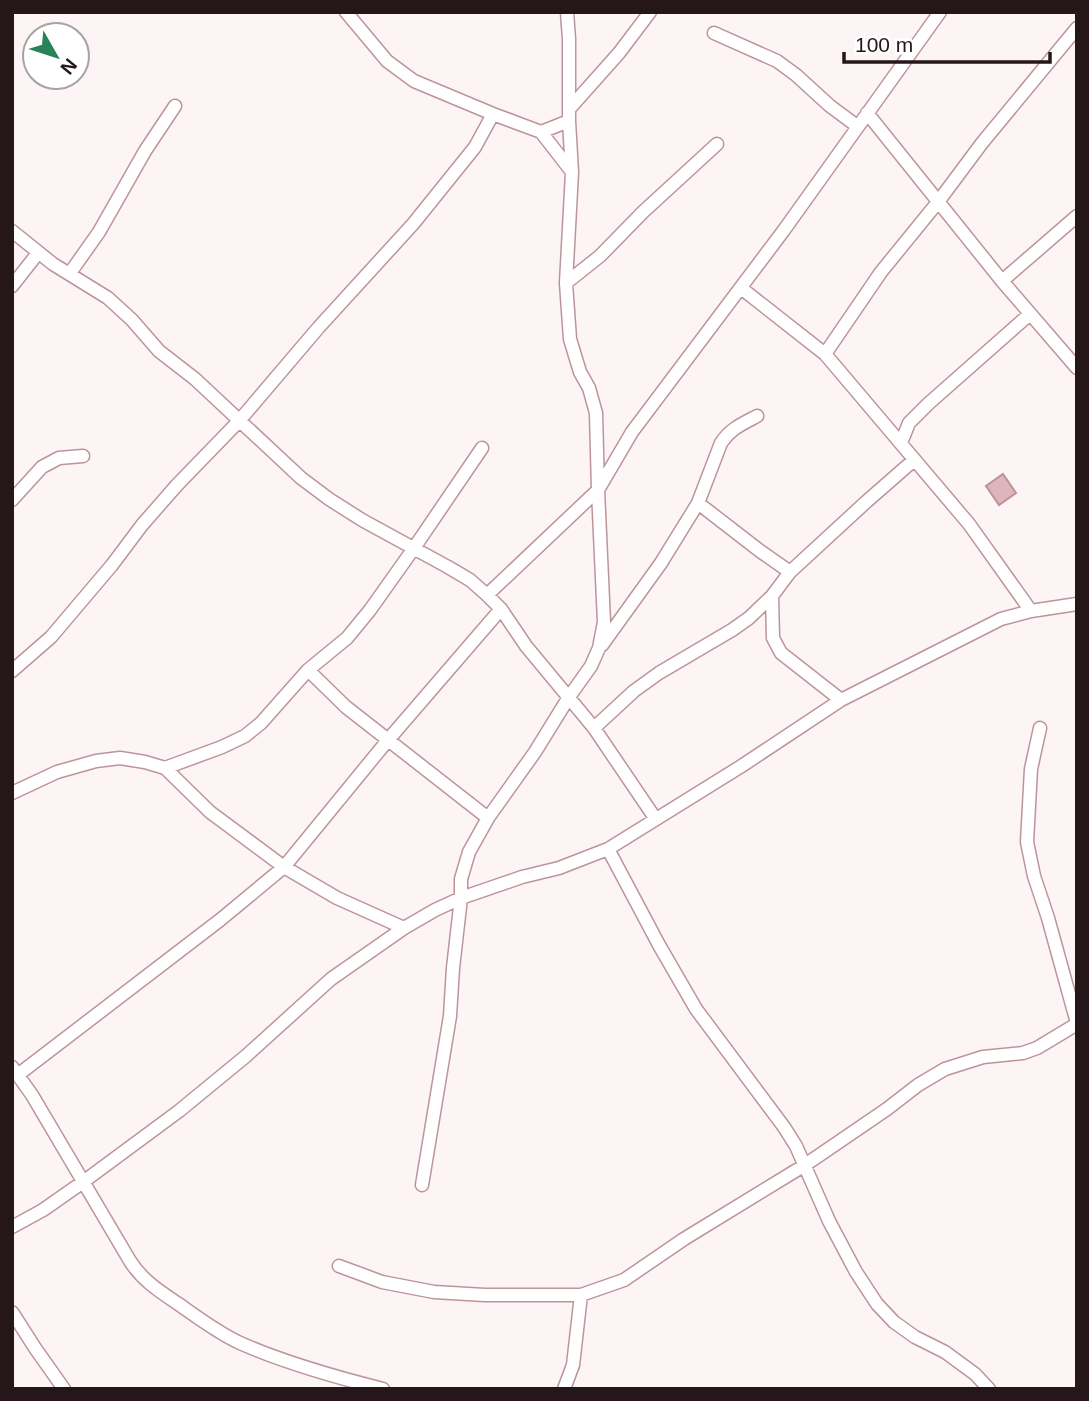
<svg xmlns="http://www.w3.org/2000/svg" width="1089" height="1401" viewBox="0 0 1089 1401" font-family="Helvetica,sans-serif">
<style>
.building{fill:#ddb5ba;stroke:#ba949a;stroke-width:2}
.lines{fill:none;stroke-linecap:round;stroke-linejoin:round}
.street-casing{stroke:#bc959b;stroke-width:15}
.street{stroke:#fff;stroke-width:12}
</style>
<rect width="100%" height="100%" fill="#fcf4f5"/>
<path class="building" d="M 1003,474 L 1016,493 L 999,505 L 986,486 Z"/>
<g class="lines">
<g class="street-casing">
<path id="street" d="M 346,12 L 387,61 L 414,81 L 493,114 L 541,132 L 572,172
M 714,33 L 777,61 L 796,75 L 830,106 L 857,126
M 570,108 L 619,53 L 650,12
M 867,113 L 1002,281 L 1077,368
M 541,132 L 569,121
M 12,231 L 53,264 L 108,298 L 132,320 L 159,351 L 195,379 L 301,478 L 329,499 L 362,520 L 448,567 L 470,580 L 487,595 L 501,609 L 526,646 L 594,728 L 655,818
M 70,273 L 99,232 L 145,151 L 175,106
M 1002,281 L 1077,216
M 566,283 L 600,256 L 643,212 L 717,144
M 12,286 L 38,253
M 741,288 L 825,354 L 969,524 L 1031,611
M 825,354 L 881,272 L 938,202 L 982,143 L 1077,28
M 901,443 L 909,423 L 928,404 L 1030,314
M 12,500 L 42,467 L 59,458 L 83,456
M 698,503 L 760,551 L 790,572
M 487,595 L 598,490 L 596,413 L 589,388 L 580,372 L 570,339 L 566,283 L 572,172 L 569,121 L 569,39 L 567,12
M 772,596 L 773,638 L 781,653 L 841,700
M 602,645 L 661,563 L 698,503 L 721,443 C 730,429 742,424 757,416
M 308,670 L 346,707 L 488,818
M 12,671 L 51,637 L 112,565 L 142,525 L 177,485 L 239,421 L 319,327 L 413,224 L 475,147 L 493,114
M 594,728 L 634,691 L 659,673 L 732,630 L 749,618 L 772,596 L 790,572 L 866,502 L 914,460
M 1040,728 L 1031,769 L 1027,842 L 1034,876 L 1048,918 L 1077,1023
M 165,768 L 222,747 L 245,736 L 261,723 L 308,670 L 347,638 L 370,610 L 414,548 L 482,448
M 12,793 L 57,772 L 96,761 L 120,758 L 145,762 L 165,768 L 210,812 L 284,867 L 337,898 L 404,928
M 608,849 L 659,945 L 696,1009 L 784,1127 L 796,1146 L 829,1221 L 856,1272 L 877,1304 L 894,1322 L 915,1337 L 945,1352 L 975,1374 L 989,1389
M 12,1067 L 32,1095 L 130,1261 C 142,1280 159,1291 177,1303 C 197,1317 218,1333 240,1343 C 285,1363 335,1377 383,1389
M 19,1074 L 220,920 L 284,867 L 388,740 L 501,609
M 422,1185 L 450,1016 L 453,968 L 461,898 L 461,879 L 469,852 L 488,818 L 535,752 L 569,697 L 591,666 L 599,648 L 604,622 L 598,490 L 632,432 L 784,230 L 940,12
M 12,1227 L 43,1210 L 83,1182 L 179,1111 L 246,1056 L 331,979 L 404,928 L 435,910 L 461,898 L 522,877 L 559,868 L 608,849 L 740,767 L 841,700 L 1001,619 L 1031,611 L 1077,604
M 339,1266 L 382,1282 L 434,1292 L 485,1295 L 581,1295 L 624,1280 L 684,1239 L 805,1165 L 887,1109 L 918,1085 L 945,1069 L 983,1057 L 1023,1053 L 1037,1048 L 1077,1024
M 12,1312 L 35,1348 L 64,1389
M 564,1389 L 573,1365 L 581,1295"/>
</g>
<use href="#street" class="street"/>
</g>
<rect width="1089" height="1401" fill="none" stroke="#251719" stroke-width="28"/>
<g transform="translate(56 56) rotate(129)"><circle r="33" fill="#ffffff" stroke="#a8a2a3" stroke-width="2"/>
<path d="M0-5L12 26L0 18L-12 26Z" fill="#298358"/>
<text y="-10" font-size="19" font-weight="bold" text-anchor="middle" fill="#251719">N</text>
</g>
<path d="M844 52v10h206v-10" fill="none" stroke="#251719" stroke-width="3.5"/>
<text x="855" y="52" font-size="21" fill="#251719" stroke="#ffffff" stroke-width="5" paint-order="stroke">100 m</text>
</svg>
